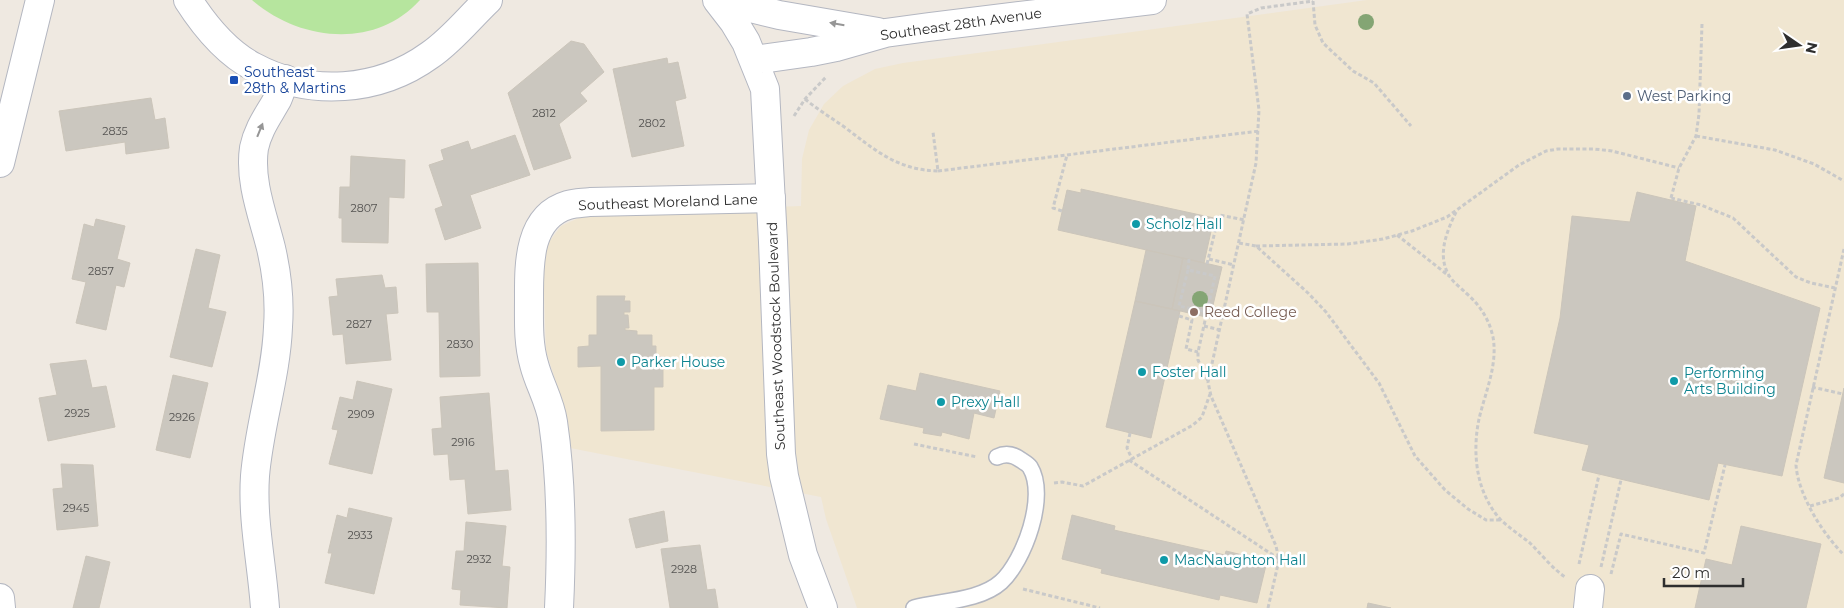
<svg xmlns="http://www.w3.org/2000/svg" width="1844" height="608" viewBox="0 0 1844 608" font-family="Montserrat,sans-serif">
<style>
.education{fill:#f0e6d1}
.green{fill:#b6e59e}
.building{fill:#cbc7bf;stroke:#cbc5ba}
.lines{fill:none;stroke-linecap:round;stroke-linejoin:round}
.lane-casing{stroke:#b4b7c1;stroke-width:18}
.street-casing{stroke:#b4b7c1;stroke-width:30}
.secondary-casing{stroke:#b4b7c1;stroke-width:30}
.path{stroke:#c9c9c9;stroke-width:3;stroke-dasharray:4 2.5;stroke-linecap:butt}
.lane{stroke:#fff;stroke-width:15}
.street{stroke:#fff;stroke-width:28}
.secondary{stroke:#fff;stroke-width:28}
.tree{fill:#84a574}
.oneway{fill:#969696}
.transit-dot{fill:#1a4fb4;stroke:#fff;stroke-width:2}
.service-dot{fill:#5c6f8a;stroke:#fff;stroke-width:2}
.culture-dot{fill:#0f9aa8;stroke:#fff;stroke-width:2}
.education-dot{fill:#8d6e63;stroke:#fff;stroke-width:2}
.labels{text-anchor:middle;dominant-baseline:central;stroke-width:5;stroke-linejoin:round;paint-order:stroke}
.number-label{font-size:11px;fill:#555452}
.street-label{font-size:14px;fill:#2e2e2e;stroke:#fff}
.transit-label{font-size:14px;fill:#164399;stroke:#fff;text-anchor:start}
.service-label{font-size:14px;fill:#4e5e75;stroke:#fff;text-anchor:start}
.culture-label{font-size:14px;fill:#0d838f;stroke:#fff;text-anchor:start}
.education-label{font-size:14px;fill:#785e54;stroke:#fff;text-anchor:start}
</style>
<rect width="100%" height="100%" fill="#efe9e1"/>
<path class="education" d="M 1367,0 L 1844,0 L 1844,608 L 857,608 L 826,519 L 821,497 L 570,448 L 561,398 L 546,351 L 543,262 L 549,242 L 561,226 L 583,216 L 593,214 L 801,206 L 802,159 L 809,130 L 824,104 L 843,86 L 875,69 L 903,63 Z"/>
<path class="green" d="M 252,0 L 420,0 C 375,50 299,41 252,0 Z"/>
<path class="building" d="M 571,41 L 584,44 L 604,72 L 580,93 L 587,101 L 559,124 L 571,158 L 534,170 L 508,93 Z
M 667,58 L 668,64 L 678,62 L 686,98 L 675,101 L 684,146 L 632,157 L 613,69 Z
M 151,98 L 155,120 L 165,118 L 169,148 L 126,154 L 125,142 L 66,151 L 59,111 Z
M 515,135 L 530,175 L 470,195 L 481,228 L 445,240 L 435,209 L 443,206 L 429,165 L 444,160 L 441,150 L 468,141 L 471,150 Z
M 351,156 L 405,160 L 404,198 L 389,197 L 388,243 L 342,242 L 342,218 L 339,218 L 340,187 L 350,187 Z
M 1081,189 L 1214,218 L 1204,263 L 1058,230 L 1067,190 L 1081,193 Z
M 1637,192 L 1696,206 L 1685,261 L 1820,308 L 1782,476 L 1718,463 L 1709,500 L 1582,470 L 1589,445 L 1534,433 L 1560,318 L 1572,216 L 1630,222 Z
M 96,219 L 125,226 L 117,259 L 130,263 L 124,287 L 116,285 L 106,330 L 76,323 L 86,282 L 72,279 L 84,224 L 94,227 Z
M 196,249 L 220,255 L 208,308 L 226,312 L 212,367 L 170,357 Z
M 1146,250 L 1183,258 L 1172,309 L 1135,301 Z
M 1183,258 L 1222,267 L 1210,318 L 1172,309 Z
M 478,263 L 480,376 L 440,377 L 439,312 L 427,312 L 426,264 Z
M 382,275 L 385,288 L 396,287 L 398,313 L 386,314 L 391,360 L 346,364 L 343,334 L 333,335 L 329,297 L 338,296 L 336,279 Z
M 597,296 L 625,296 L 624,301 L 630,301 L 630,312 L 624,312 L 624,315 L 628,315 L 629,328 L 625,328 L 625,330 L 637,331 L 637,335 L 652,335 L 652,346 L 656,346 L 656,357 L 663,357 L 663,387 L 654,387 L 654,430 L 601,431 L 601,366 L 578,367 L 578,347 L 589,346 L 589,335 L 597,335 Z
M 1135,301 L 1180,311 L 1151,438 L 1106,427 Z
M 86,360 L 92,388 L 106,386 L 115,427 L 48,441 L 39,398 L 57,395 L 50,364 Z
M 920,373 L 1000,391 L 994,418 L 974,413 L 969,439 L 942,432 L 941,436 L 923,433 L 924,428 L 880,419 L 888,385 L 916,391 Z
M 173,375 L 208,383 L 190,458 L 156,450 Z
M 357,381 L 392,389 L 372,474 L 329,464 L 338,430 L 332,429 L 340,397 L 353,400 Z
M 1844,388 L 1844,483 L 1824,478 Z
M 489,393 L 495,471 L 508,470 L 511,510 L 468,514 L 465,479 L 450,480 L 448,454 L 434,455 L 432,429 L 442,428 L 440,397 Z
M 61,464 L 93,465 L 98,526 L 57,530 L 53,489 L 63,488 Z
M 349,508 L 392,518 L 374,594 L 325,583 L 332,553 L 328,553 L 337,515 L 347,518 Z
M 664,511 L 668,541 L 636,548 L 629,519 Z
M 1072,515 L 1115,526 L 1114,530 L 1225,555 L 1226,551 L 1267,561 L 1257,603 L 1220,595 L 1219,600 L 1101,573 L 1102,569 L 1062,559 Z
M 466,522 L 506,526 L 502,566 L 510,567 L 507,608 L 460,605 L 461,590 L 452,589 L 456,551 L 464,551 Z
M 1741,526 L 1821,544 L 1806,608 L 1695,608 L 1706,559 L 1732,565 Z
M 700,545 L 707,590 L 715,589 L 718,608 L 670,608 L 661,549 Z
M 86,556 L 110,562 L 99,608 L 73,608 Z
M 1368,603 L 1391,608 L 1367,608 Z"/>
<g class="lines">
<g class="lane-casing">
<path id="lane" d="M 914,608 C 940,601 980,601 1001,582 C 1024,561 1048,496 1030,467 C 1028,464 1024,462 1021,460 C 1013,454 1005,453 997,457"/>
</g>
<g class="street-casing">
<path id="street" d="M 0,163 L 40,0
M 0,598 L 1,608
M 265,608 C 262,564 252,520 255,476 C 259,426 276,377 278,327 C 280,300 277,274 271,248 C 263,216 249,181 254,148 C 258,129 268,116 277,100 C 280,94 282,86 285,79
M 559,608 C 562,546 562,483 553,422 C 550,401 539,384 534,364 C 528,343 529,322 529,300 C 529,267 527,217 568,205 C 575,203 583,203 590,202 L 771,198
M 1588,608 L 1590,589"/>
</g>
<g class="secondary-casing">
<path id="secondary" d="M 188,0 C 204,25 227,53 254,67 C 310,97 379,92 430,55 C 452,40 469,18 488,0
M 717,0 L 734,22 L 746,42 L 765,89 L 773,242 L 781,454 L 784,476 L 803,555 L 823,608
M 718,0 L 779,15 L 878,32
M 754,60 L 811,52 L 836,47 L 885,33 L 929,27 L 1152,0"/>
</g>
<path class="path" d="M 1313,1 L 1315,25 L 1323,43 L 1353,71 L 1374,83 L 1411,126
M 805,99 C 817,109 830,117 843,126 C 874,149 896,170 938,171 L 933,132
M 794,116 L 805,99 L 826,77
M 1696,136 L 1775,150 L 1814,164 L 1844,181
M 938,171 L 1259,131
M 1671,198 L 1701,205 L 1733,218 L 1796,277 L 1811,283 L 1835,288
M 1671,198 L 1679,168 L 1696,136 L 1699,114 L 1702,24
M 1062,211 L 1053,208 L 1067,155
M 1456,212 C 1447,231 1436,256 1450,277 C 1454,283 1461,288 1466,293 C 1480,305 1489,319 1493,337 C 1498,365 1485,393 1479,419 C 1472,453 1476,492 1500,519 C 1509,528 1520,535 1530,543 C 1541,554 1552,568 1565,577
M 1397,235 L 1449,276
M 1239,243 L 1256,246 L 1308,293 L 1326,312 L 1379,383 L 1415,456 L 1445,490 L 1468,509 L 1486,520 L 1501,520
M 1256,246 L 1348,244 L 1383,239 L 1412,231 L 1447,217 L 1519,165 L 1546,151 L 1558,149 L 1594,149 L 1612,151 L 1679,168
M 1844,249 L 1796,465 C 1798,495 1823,534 1844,555
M 1189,259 L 1188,270 L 1215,276 L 1198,352 L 1198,360 L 1208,381
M 1209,259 L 1234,265
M 1207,264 L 1219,215 L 1245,220
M 1188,270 L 1179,306 L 1207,312
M 1179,316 L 1192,320 L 1186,349 L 1198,352
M 1204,326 L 1220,330
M 1812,387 L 1843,394
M 1130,433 L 1127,448 L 1132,459
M 914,444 L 977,457
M 1129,460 L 1279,559
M 1054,483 L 1062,482 L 1083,486 L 1193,425 L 1202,417 L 1210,394
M 1810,506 L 1839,498 L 1844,494
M 1579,564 L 1599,475
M 1601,567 L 1621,480
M 1611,574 L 1621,534 L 1704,553 L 1725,465
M 1023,589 L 1100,608
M 1268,608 L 1279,560 L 1276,546 L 1211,396 L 1208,382 L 1256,163 L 1259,110 L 1247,14 L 1261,8 L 1313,1"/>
<use href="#lane" class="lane"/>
<use href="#street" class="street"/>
<use href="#secondary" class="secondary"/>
</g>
<g class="tree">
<circle cx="1366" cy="22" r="8"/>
<circle cx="1200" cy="299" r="8"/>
</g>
<defs><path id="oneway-solid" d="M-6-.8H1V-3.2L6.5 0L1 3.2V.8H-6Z" transform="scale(1.25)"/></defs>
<g class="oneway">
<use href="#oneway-solid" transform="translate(837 24) rotate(-170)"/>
<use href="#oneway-solid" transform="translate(260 130) rotate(-68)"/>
</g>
<rect class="transit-dot" x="229" y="75" width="10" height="10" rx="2.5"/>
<circle class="service-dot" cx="1627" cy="96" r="5"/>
<g class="culture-dot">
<circle cx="1136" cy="224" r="5"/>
<circle cx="621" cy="362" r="5"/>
<circle cx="1142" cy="372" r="5"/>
<circle cx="1674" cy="381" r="5"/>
<circle cx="941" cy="402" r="5"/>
<circle cx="1164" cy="560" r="5"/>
</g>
<circle class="education-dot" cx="1194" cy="312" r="5"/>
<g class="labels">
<g class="number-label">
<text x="544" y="113">2812</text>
<text x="652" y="123">2802</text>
<text x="115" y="131">2835</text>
<text x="364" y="208">2807</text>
<text x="101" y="271">2857</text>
<text x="359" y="324">2827</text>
<text x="460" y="344">2830</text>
<text x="77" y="413">2925</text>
<text x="361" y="414">2909</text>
<text x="182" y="417">2926</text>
<text x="463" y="442">2916</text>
<text x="76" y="508">2945</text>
<text x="360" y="535">2933</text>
<text x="479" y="559">2932</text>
<text x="684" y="569">2928</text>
</g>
<g class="street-label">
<text transform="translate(961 24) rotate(-8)">Southeast 28th Avenue</text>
<text transform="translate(668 202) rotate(-2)">Southeast Moreland Lane</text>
<text transform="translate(776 336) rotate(-92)">Southeast Woodstock Boulevard</text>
</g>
<g class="transit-label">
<text x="244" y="72">Southeast<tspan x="244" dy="16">28th &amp; Martins</tspan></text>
</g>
<g class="service-label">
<text x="1637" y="96">West Parking</text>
</g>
<g class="culture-label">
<text x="1146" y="224">Scholz Hall</text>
<text x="631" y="362">Parker House</text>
<text x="1152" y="372">Foster Hall</text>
<text x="1684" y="373">Performing<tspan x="1684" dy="16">Arts Building</tspan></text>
<text x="951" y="402">Prexy Hall</text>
<text x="1174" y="560">MacNaughton Hall</text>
</g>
<g class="education-label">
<text x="1204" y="312">Reed College</text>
</g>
</g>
<g transform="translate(1799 45) rotate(103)" stroke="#ffffff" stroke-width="4" paint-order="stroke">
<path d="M0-4L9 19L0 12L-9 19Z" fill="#2e2e2e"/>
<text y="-8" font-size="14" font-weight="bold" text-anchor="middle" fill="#2e2e2e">N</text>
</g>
<path d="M1664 578v8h79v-8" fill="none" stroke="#2e2e2e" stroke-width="2.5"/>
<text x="1672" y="578" font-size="15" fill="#2e2e2e" stroke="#ffffff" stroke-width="4" paint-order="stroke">20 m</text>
</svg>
